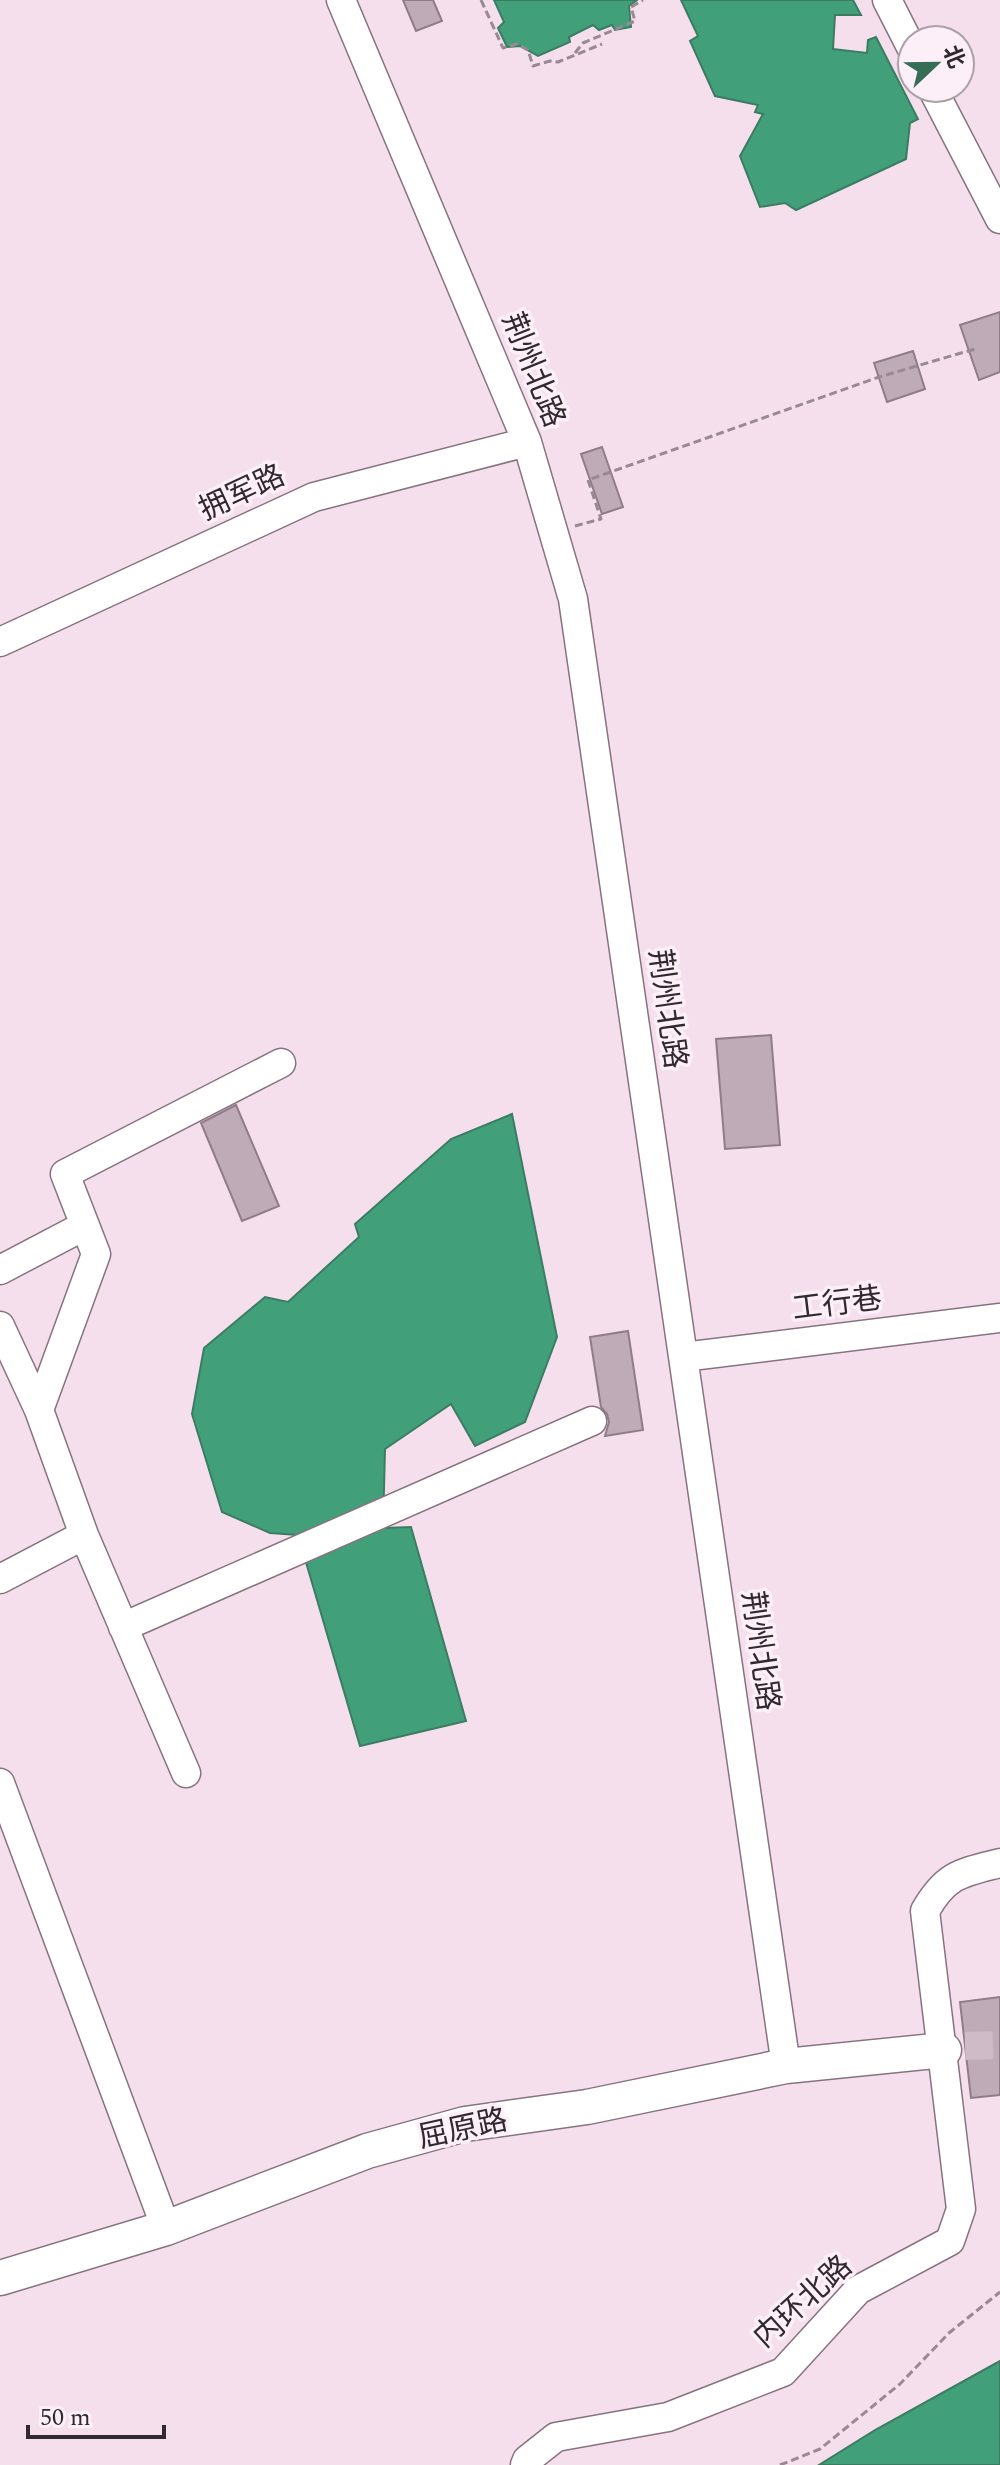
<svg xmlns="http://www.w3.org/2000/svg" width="1000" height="2465" viewBox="0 0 1000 2465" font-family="Spectral,'Noto Sans SC',serif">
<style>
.water{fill:#41a079;stroke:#3c7c63;stroke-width:2}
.building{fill:#bfaab8;stroke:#907c89;stroke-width:2}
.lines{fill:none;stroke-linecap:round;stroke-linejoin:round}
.minor-tunnel{stroke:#cebbc7;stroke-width:28;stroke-dasharray:28 14;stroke-linecap:butt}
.minor-casing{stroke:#877380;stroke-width:31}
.major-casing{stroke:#877380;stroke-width:37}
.path{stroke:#998994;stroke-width:3;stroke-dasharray:8 4;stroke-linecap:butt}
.minor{stroke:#fff;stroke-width:28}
.major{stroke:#fff;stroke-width:34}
.labels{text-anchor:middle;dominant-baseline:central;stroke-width:7;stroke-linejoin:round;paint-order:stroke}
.street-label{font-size:30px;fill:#31292f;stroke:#fceff7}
</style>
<rect width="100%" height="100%" fill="#f5dfed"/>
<path class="water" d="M 494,0 L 637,0 L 629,6 L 631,27 L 615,30 L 612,25 L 599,30 L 593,25 L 569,37 L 570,42 L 538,56 L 520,46 L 507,47 L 498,28 L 504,22 Z
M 681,0 L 853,0 L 861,15 L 835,15 L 833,49 L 867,53 L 868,40 L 876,37 L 918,119 L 910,123 L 906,159 L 796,210 L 785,203 L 760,207 L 740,156 L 763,114 L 755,112 L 758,105 L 715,96 L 690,41 L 698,36 Z
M 512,1114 L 557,1337 L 525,1422 L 475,1446 L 451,1404 L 385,1449 L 383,1528 L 411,1527 L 466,1721 L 360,1746 L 298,1535 L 270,1533 L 222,1512 L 192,1414 L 204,1348 L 265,1297 L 288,1302 L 359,1237 L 355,1224 L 451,1139 Z
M 1000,2361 L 1000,2465 L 819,2465 L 875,2430 Z"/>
<path class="building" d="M 403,0 L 433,0 L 442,21 L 416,31 Z
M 1000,312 L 1000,372 L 979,380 L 960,325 Z
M 913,351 L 925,389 L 887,402 L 874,363 Z
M 602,447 L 623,507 L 602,514 L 581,454 Z
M 771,1035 L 780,1145 L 725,1149 L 716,1039 Z
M 236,1105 L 279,1206 L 242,1221 L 201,1123 Z
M 628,1331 L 643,1430 L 605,1436 L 609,1422 L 607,1414 L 601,1407 L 590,1337 Z
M 1000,1997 L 1000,2095 L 971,2098 L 960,2002 Z"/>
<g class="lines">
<path class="minor-tunnel" d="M 965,2046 L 1000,2045"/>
<g class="minor-casing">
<path id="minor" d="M 341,0 L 527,442 L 573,599 L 786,2066
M 887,0 L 912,49
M 932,88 L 1000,219
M 0,642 L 314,497 L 527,442
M 0,1270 L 84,1226
M 0,1326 L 39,1410 L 84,1535 L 186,1773
M 683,1357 L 1000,1318
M 39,1410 L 96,1254 L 65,1174 L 281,1063
M 0,1579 L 84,1535
M 123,1627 L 592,1421
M 0,1783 L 166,2228
M 525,2465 L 527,2460 L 556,2437 L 668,2417 L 783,2372 L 858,2290 L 950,2241 L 961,2209 L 925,1911 C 946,1874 961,1873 1000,1863"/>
</g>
<g class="major-casing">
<path id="major" d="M 0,2278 L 166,2228 L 367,2151 L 465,2124 L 587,2107 L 786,2066 L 944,2050"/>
</g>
<path class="path" d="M 481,0 L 503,48 L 517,44 L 528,50 L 533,66 L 550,61 L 558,62 L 602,44
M 575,53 L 583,43 L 635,21 L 631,7 L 643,0
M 575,526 L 601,519 L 588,480 L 879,377 L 975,349
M 780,2465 L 820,2449 L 900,2384 L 949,2333 L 1000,2292"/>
<use href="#minor" class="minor"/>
<use href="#major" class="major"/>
</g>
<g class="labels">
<g class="street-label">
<text transform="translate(533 370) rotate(68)">荆州北路</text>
<text transform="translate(242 493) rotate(-25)">拥军路</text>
<text transform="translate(667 1009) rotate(82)">荆州北路</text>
<text transform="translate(837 1304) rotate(-7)">工行巷</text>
<text transform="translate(760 1651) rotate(82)">荆州北路</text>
<text transform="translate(463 2129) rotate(-12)">屈原路</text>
<text transform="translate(803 2302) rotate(-42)">内环北路</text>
</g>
</g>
<g transform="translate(936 64) rotate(68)"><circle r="38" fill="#fceff7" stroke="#aba0a7" stroke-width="2"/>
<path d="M0-6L14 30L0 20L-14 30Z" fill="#356d55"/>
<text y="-12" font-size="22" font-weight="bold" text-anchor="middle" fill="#31292f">北</text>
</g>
<path d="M28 2425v12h136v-12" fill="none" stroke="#31292f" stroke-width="4"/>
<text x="40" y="2425" font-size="24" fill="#31292f" stroke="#fceff7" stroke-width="6" paint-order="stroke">50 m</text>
</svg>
